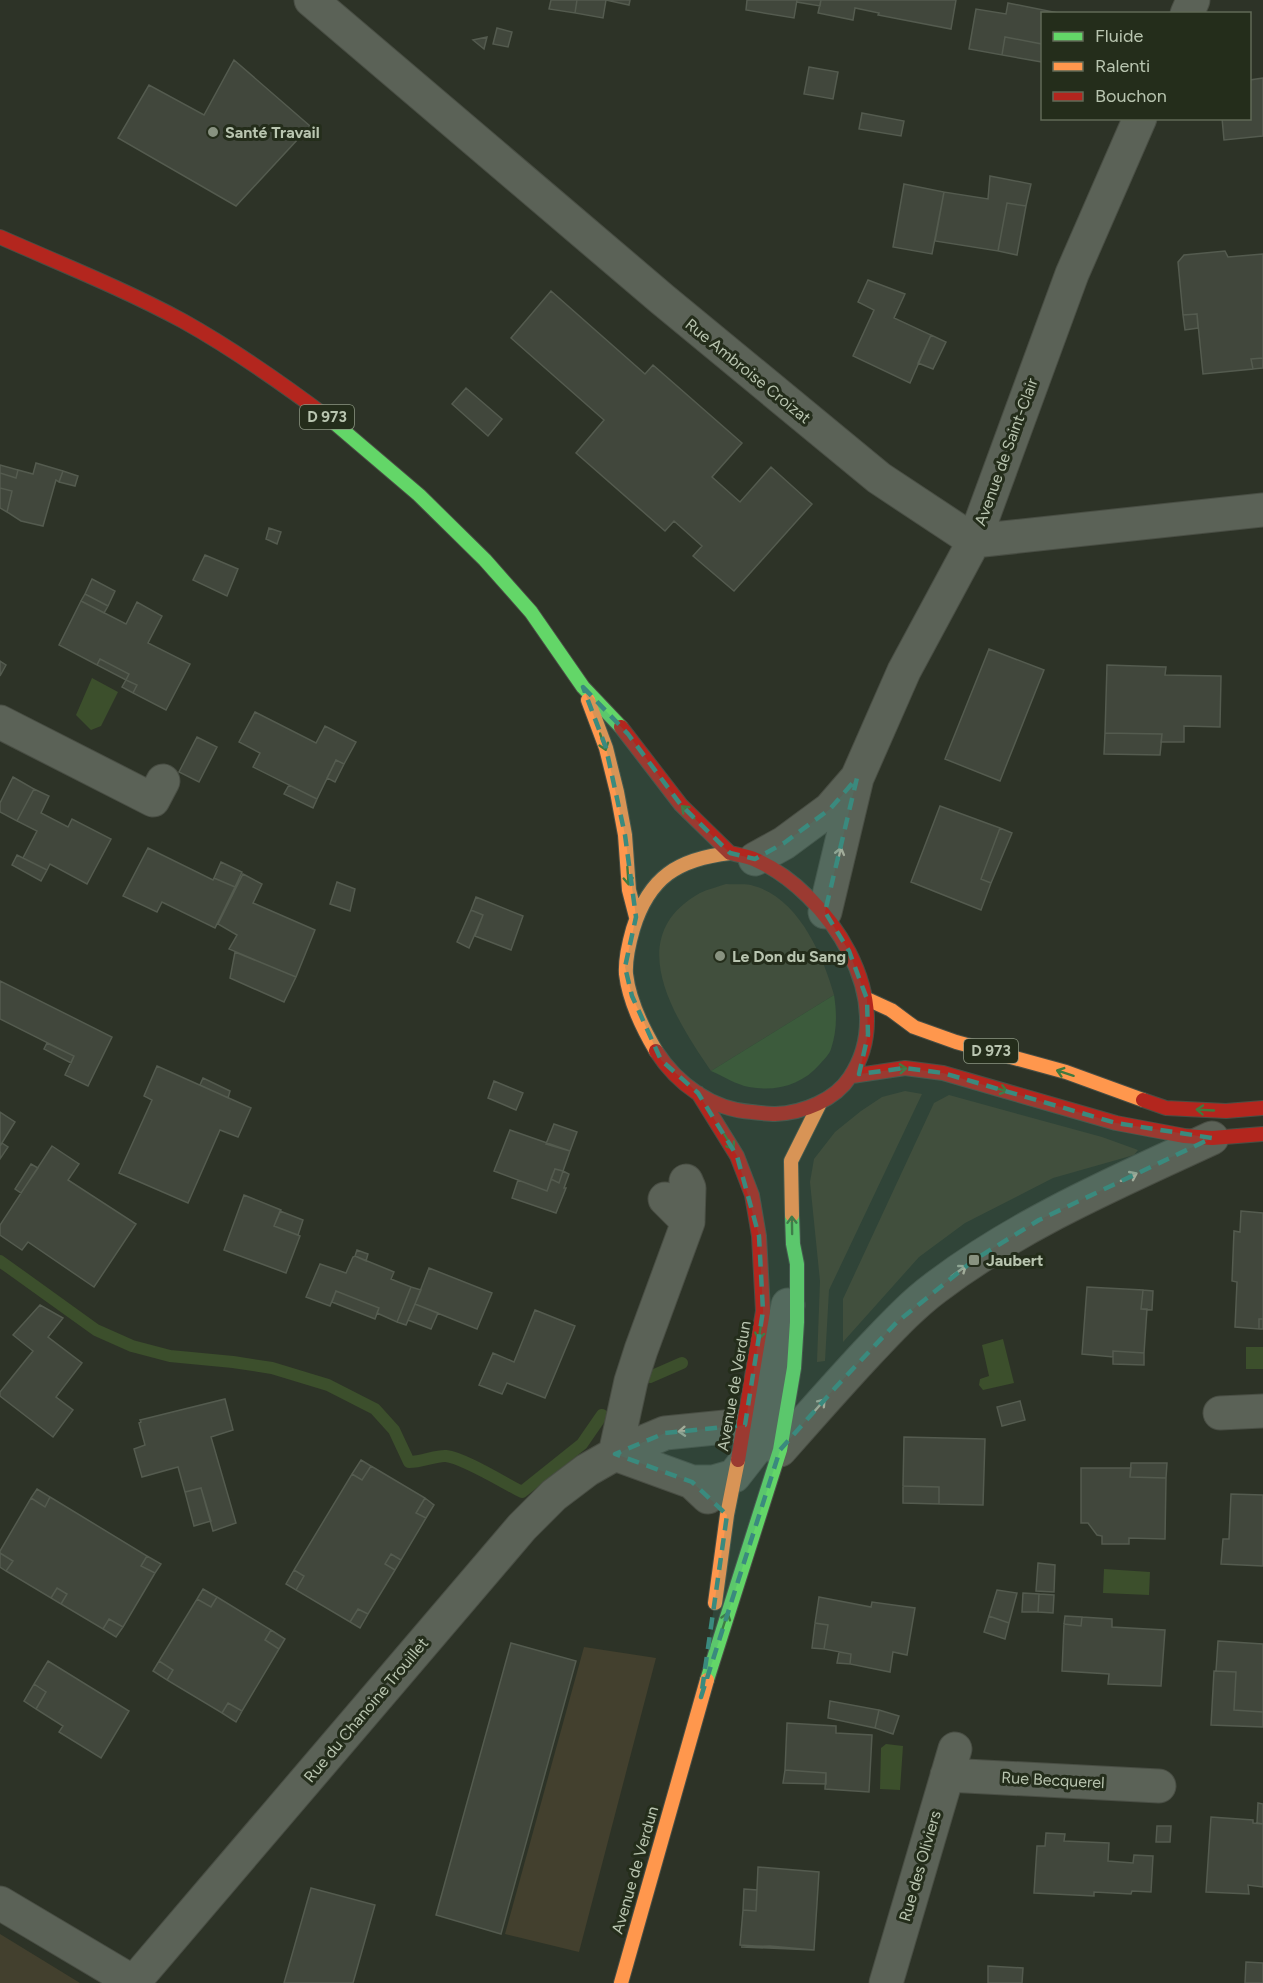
<svg xmlns="http://www.w3.org/2000/svg" width="1263" height="1983" viewBox="0 0 1263 1983" font-family="Figtree,sans-serif">
<style>
.green{fill:#43402e}
.water{fill:#3c4f2c}
.lines{fill:none;stroke-linecap:round;stroke-linejoin:round}
.stream{stroke:#3c4f2c;stroke-width:12}
.building{fill:#41473c;stroke:#545b4f;stroke-width:1.5}
.street-casing{stroke:#494e44;stroke-width:35}
.fast-casing{stroke:#494e44;stroke-width:16}
.slow-casing{stroke:#494e44;stroke-width:16}
.jam-casing{stroke:#494e44;stroke-width:16}
.street{stroke:#5b6257;stroke-width:33}
.fast{stroke:#63d668;stroke-width:14}
.slow{stroke:#ff974d;stroke-width:14}
.jam{stroke:#b3261e;stroke-width:14}
.oneway{stroke:#40793e}
.oneway2{stroke:#a2ac9a}
.marked{fill:#3a8a7e;fill-opacity:0.2;stroke:#3a8a7e;stroke-width:4.5;stroke-dasharray:12 8;stroke-linejoin:round}
.poi-dot{fill:#889280;stroke:#242d1b;stroke-width:2}
.labels{text-anchor:middle;dominant-baseline:central;stroke-width:6;stroke-linejoin:round;paint-order:stroke}
.shield{fill:#242d1b;stroke:#8c9783;stroke-width:1.5}
.shield-label{font-size:15px;font-weight:bold;fill:#b9c5b0}
.poi-label{font-size:16px;font-weight:bold;fill:#b9c5b0;stroke:#242d1b;text-anchor:start}
.street-label{font-size:16px;fill:#b9c5b0;stroke:#242d1b}
</style>
<rect width="100%" height="100%" fill="#2d3327"/>
<path class="green" d="M 726,884 C 735,885 746,883 754,886 C 798,898 823,955 834,995 L 711,1071 C 675,1018 621,937 700,893 C 708,889 718,887 726,884 Z
M 905,1091 L 922,1094 L 829,1290 L 825,1361 L 817,1362 L 820,1281 L 810,1182 L 814,1159 L 835,1132 L 861,1111 L 882,1097 Z
M 949,1095 L 1102,1137 L 1138,1150 L 1134,1155 L 1053,1178 L 965,1223 L 919,1257 L 843,1342 L 843,1299 L 934,1103 Z
M 584,1647 L 656,1658 L 579,1952 L 505,1934 Z
M 0,1934 L 80,1983 L 0,1983 Z"/>
<path class="water" d="M 92,678 L 118,692 L 101,726 L 91,730 L 76,715 Z
M 834,995 C 837,1014 837,1031 831,1049 C 829,1055 824,1059 820,1064 C 802,1085 776,1092 749,1087 C 737,1085 723,1076 711,1071 Z
M 1003,1339 L 1014,1383 L 983,1390 L 979,1385 L 980,1379 L 989,1376 L 982,1345 Z
M 1246,1347 L 1263,1347 L 1263,1369 L 1246,1369 Z
M 1104,1569 L 1150,1572 L 1149,1595 L 1103,1593 Z
M 886,1744 L 903,1746 L 900,1790 L 880,1789 L 881,1748 Z"/>
<g class="lines">
<path class="stream" d="M 0,1261 L 96,1330 L 132,1346 L 170,1356 L 233,1362 L 272,1368 L 328,1385 L 375,1409 L 394,1430 L 409,1462 C 422,1462 437,1455 446,1456 C 464,1458 504,1483 522,1492 L 582,1444 L 602,1415
M 650,1377 L 682,1363"/>
</g>
<path class="building" d="M 551,0 L 577,0 L 575,13 L 549,9 Z
M 577,0 L 630,0 L 629,5 L 606,0 L 603,18 L 575,13 Z
M 747,0 L 797,0 L 794,18 L 746,10 Z
M 797,0 L 821,0 L 820,6 L 797,2 Z
M 821,0 L 956,0 L 951,29 L 878,15 L 879,13 L 855,8 L 853,20 L 818,13 Z
M 1008,3 L 1063,14 L 1042,14 L 1042,44 L 1005,37 L 1002,55 L 969,49 L 976,9 L 1006,14 Z
M 497,28 L 512,32 L 508,47 L 493,44 Z
M 487,37 L 484,49 L 473,40 Z
M 1005,37 L 1042,44 L 1042,62 L 1002,55 Z
M 234,60 L 310,126 L 236,206 L 118,138 L 149,85 L 204,115 Z
M 809,67 L 838,72 L 833,99 L 804,94 Z
M 1263,78 L 1263,136 L 1224,140 L 1222,118 L 1250,118 L 1250,80 Z
M 862,113 L 904,121 L 901,136 L 859,129 Z
M 990,176 L 1031,184 L 1026,206 L 1007,203 L 998,251 L 935,241 L 944,192 L 988,199 Z
M 904,184 L 944,192 L 932,254 L 893,247 Z
M 1007,203 L 1026,206 L 1017,255 L 998,251 Z
M 1225,251 L 1228,257 L 1263,254 L 1263,358 L 1251,359 L 1253,369 L 1203,374 L 1197,314 L 1183,315 L 1178,262 L 1184,255 Z
M 868,280 L 905,294 L 894,318 L 931,335 L 910,383 L 853,356 L 874,310 L 858,302 Z
M 551,291 L 645,374 L 653,365 L 742,443 L 712,477 L 740,502 L 771,467 L 812,504 L 734,591 L 693,556 L 702,546 L 674,521 L 665,531 L 576,453 L 604,420 L 511,338 Z
M 1197,314 L 1198,328 L 1185,330 L 1183,315 Z
M 931,335 L 946,342 L 933,369 L 918,363 Z
M 1263,358 L 1263,368 L 1253,369 L 1251,359 Z
M 466,388 L 502,419 L 488,436 L 452,404 Z
M 36,463 L 63,471 L 59,482 L 56,480 L 43,526 L 21,521 L 7,512 L 12,491 L 0,488 L 0,473 L 16,478 L 18,470 L 33,474 Z
M 0,465 L 18,470 L 16,478 L 0,473 Z
M 63,471 L 78,476 L 75,486 L 59,482 Z
M 0,488 L 12,491 L 7,512 L 0,508 Z
M 269,528 L 281,532 L 277,544 L 266,539 Z
M 205,555 L 238,569 L 227,596 L 193,580 Z
M 92,579 L 115,591 L 108,606 L 85,594 Z
M 85,594 L 108,606 L 104,613 L 81,601 Z
M 81,601 L 126,624 L 137,602 L 162,616 L 148,643 L 190,664 L 166,710 L 133,693 L 137,685 L 126,680 L 129,674 L 100,659 L 97,665 L 59,645 Z
M 989,649 L 1044,670 L 1000,781 L 945,759 Z
M 100,659 L 129,674 L 126,680 L 97,665 Z
M 0,661 L 6,665 L 0,676 Z
M 1107,665 L 1166,667 L 1165,675 L 1221,676 L 1220,727 L 1184,726 L 1184,742 L 1161,742 L 1162,734 L 1105,733 Z
M 126,680 L 137,685 L 133,693 L 122,687 Z
M 255,712 L 316,743 L 325,726 L 356,742 L 344,764 L 336,760 L 317,799 L 253,767 L 260,753 L 239,742 Z
M 1105,733 L 1162,734 L 1160,755 L 1104,754 Z
M 197,737 L 217,747 L 199,782 L 179,772 Z
M 336,760 L 344,764 L 335,782 L 327,778 Z
M 13,777 L 34,789 L 17,821 L 0,812 L 0,803 Z
M 289,785 L 317,799 L 313,808 L 284,794 Z
M 34,789 L 49,796 L 41,813 L 68,827 L 72,819 L 111,839 L 87,884 L 50,864 L 47,870 L 23,858 L 37,831 L 17,821 Z
M 940,806 L 1000,828 L 981,879 L 991,883 L 981,910 L 911,882 Z
M 1000,828 L 1012,833 L 991,883 L 981,879 Z
M 148,848 L 213,880 L 214,878 L 235,887 L 215,928 L 162,902 L 157,912 L 123,896 Z
M 17,855 L 47,870 L 41,881 L 12,865 Z
M 221,862 L 242,872 L 235,887 L 214,878 Z
M 243,874 L 262,884 L 253,903 L 315,930 L 296,977 L 229,949 L 237,935 L 218,924 Z
M 337,882 L 355,889 L 350,911 L 330,904 Z
M 476,897 L 523,916 L 511,950 L 475,936 L 483,915 L 471,910 Z
M 471,910 L 483,915 L 469,948 L 457,942 Z
M 235,952 L 296,977 L 284,1002 L 230,978 Z
M 0,981 L 112,1037 L 88,1086 L 65,1075 L 74,1056 L 0,1019 Z
M 47,1043 L 74,1056 L 71,1063 L 44,1049 Z
M 157,1066 L 251,1108 L 238,1137 L 220,1130 L 188,1203 L 119,1173 L 152,1100 L 144,1096 Z
M 203,1078 L 230,1091 L 228,1098 L 200,1085 Z
M 494,1081 L 523,1093 L 516,1110 L 488,1098 Z
M 0,1112 L 15,1122 L 0,1146 Z
M 554,1124 L 577,1132 L 570,1151 L 546,1144 Z
M 510,1130 L 570,1151 L 563,1171 L 555,1169 L 547,1191 L 494,1171 Z
M 2,1143 L 8,1147 L 0,1159 L 0,1146 Z
M 52,1146 L 79,1164 L 68,1180 L 136,1224 L 94,1287 L 28,1242 L 22,1250 L 0,1235 L 0,1225 Z
M 31,1164 L 38,1168 L 21,1193 L 15,1189 Z
M 555,1169 L 563,1171 L 559,1183 L 551,1179 Z
M 563,1171 L 569,1174 L 564,1188 L 566,1188 L 556,1213 L 512,1198 L 518,1180 L 547,1191 L 551,1179 L 559,1183 Z
M 244,1195 L 281,1210 L 274,1226 L 300,1236 L 286,1273 L 224,1250 Z
M 280,1211 L 303,1220 L 298,1235 L 274,1226 Z
M 1241,1211 L 1263,1213 L 1263,1319 L 1259,1319 L 1259,1329 L 1235,1327 L 1237,1282 L 1232,1281 L 1234,1231 L 1240,1232 Z
M 357,1250 L 368,1254 L 366,1261 L 355,1256 Z
M 355,1256 L 394,1272 L 391,1279 L 411,1287 L 397,1322 L 377,1313 L 379,1308 L 336,1291 L 330,1306 L 306,1297 L 320,1264 L 346,1273 L 353,1257 Z
M 429,1268 L 492,1293 L 477,1329 L 415,1304 Z
M 411,1287 L 421,1290 L 406,1325 L 397,1322 Z
M 1087,1287 L 1143,1290 L 1141,1309 L 1147,1309 L 1144,1353 L 1113,1351 L 1113,1357 L 1082,1354 Z
M 1143,1290 L 1153,1291 L 1152,1310 L 1141,1309 Z
M 336,1291 L 379,1308 L 375,1319 L 332,1302 Z
M 415,1304 L 438,1313 L 431,1329 L 408,1320 Z
M 40,1305 L 63,1318 L 48,1337 L 82,1363 L 56,1397 L 73,1410 L 53,1437 L 0,1396 L 0,1392 L 33,1351 L 13,1335 Z
M 535,1310 L 575,1326 L 545,1398 L 507,1383 L 502,1394 L 479,1385 L 493,1353 L 514,1362 Z
M 1259,1319 L 1263,1319 L 1263,1329 L 1259,1329 Z
M 1113,1351 L 1144,1353 L 1144,1365 L 1113,1364 Z
M 225,1399 L 233,1430 L 211,1437 L 236,1523 L 213,1531 L 201,1488 L 185,1492 L 178,1467 L 142,1477 L 134,1449 L 145,1445 L 139,1423 L 141,1422 L 140,1420 Z
M 1020,1401 L 1025,1420 L 1002,1426 L 997,1407 Z
M 904,1437 L 985,1439 L 983,1505 L 939,1504 L 939,1487 L 903,1486 Z
M 361,1460 L 371,1466 L 362,1480 L 352,1474 Z
M 1131,1463 L 1167,1463 L 1166,1478 L 1130,1477 Z
M 371,1466 L 425,1498 L 416,1513 L 426,1518 L 401,1560 L 391,1554 L 385,1564 L 395,1570 L 368,1614 L 358,1609 L 350,1622 L 296,1590 L 304,1576 L 294,1570 L 352,1474 L 362,1480 Z
M 1081,1468 L 1131,1468 L 1130,1477 L 1166,1478 L 1165,1539 L 1129,1538 L 1129,1544 L 1102,1544 L 1102,1536 L 1097,1535 L 1088,1523 L 1081,1523 Z
M 903,1486 L 939,1487 L 939,1504 L 903,1503 Z
M 201,1488 L 211,1521 L 194,1526 L 185,1492 Z
M 37,1489 L 50,1497 L 45,1507 L 31,1498 Z
M 1231,1494 L 1263,1495 L 1263,1566 L 1221,1564 L 1223,1539 L 1229,1539 Z
M 50,1497 L 147,1556 L 141,1566 L 155,1573 L 123,1627 L 109,1619 L 103,1629 L 61,1604 L 67,1594 L 57,1588 L 51,1598 L 6,1571 L 13,1561 L 0,1553 L 0,1551 L 31,1498 L 45,1507 Z
M 425,1498 L 434,1505 L 426,1518 L 416,1513 Z
M 0,1553 L 13,1561 L 6,1571 L 0,1567 Z
M 391,1554 L 401,1560 L 395,1570 L 385,1564 Z
M 147,1556 L 161,1564 L 155,1573 L 141,1566 Z
M 1038,1563 L 1055,1565 L 1054,1592 L 1036,1591 Z
M 294,1570 L 304,1576 L 296,1590 L 286,1584 Z
M 57,1588 L 67,1594 L 61,1604 L 51,1598 Z
M 203,1589 L 217,1597 L 211,1607 L 197,1599 Z
M 997,1590 L 1017,1593 L 1009,1623 L 989,1616 Z
M 1023,1593 L 1039,1594 L 1038,1612 L 1022,1612 Z
M 1039,1594 L 1054,1595 L 1053,1613 L 1038,1612 Z
M 217,1597 L 271,1630 L 265,1640 L 279,1649 L 242,1711 L 228,1703 L 222,1713 L 167,1680 L 173,1670 L 159,1661 L 197,1599 L 211,1607 Z
M 819,1597 L 871,1607 L 872,1602 L 915,1608 L 907,1655 L 893,1652 L 890,1672 L 850,1664 L 851,1654 L 824,1649 L 828,1625 L 815,1623 Z
M 358,1609 L 368,1614 L 360,1628 L 350,1622 Z
M 989,1616 L 1009,1623 L 1005,1639 L 984,1632 Z
M 1065,1616 L 1082,1617 L 1081,1626 L 1064,1624 Z
M 1082,1617 L 1112,1619 L 1112,1627 L 1165,1630 L 1161,1686 L 1108,1684 L 1109,1674 L 1062,1671 L 1064,1624 L 1081,1626 Z
M 109,1619 L 123,1627 L 116,1637 L 103,1629 Z
M 815,1623 L 828,1625 L 824,1649 L 812,1648 Z
M 271,1630 L 285,1639 L 279,1649 L 265,1640 Z
M 1218,1641 L 1263,1644 L 1263,1712 L 1234,1710 L 1236,1672 L 1216,1671 Z
M 511,1643 L 576,1661 L 501,1934 L 436,1915 Z
M 839,1652 L 851,1654 L 850,1664 L 837,1663 Z
M 48,1661 L 129,1711 L 101,1758 L 59,1732 L 63,1726 L 36,1709 L 46,1692 L 34,1684 Z
M 159,1661 L 173,1670 L 167,1680 L 153,1671 Z
M 1214,1671 L 1236,1672 L 1234,1710 L 1263,1712 L 1263,1727 L 1211,1725 Z
M 34,1684 L 46,1692 L 36,1709 L 24,1701 Z
M 830,1701 L 879,1710 L 875,1728 L 828,1718 Z
M 228,1703 L 242,1711 L 236,1722 L 222,1713 Z
M 879,1710 L 899,1716 L 893,1734 L 875,1728 Z
M 787,1723 L 836,1726 L 836,1733 L 872,1735 L 869,1792 L 825,1789 L 826,1773 L 785,1770 Z
M 785,1770 L 826,1773 L 826,1784 L 783,1783 Z
M 1258,1803 L 1263,1804 L 1263,1824 L 1257,1823 Z
M 1211,1817 L 1253,1820 L 1253,1823 L 1263,1824 L 1263,1887 L 1248,1885 L 1249,1894 L 1206,1892 Z
M 1157,1826 L 1171,1826 L 1170,1842 L 1156,1842 Z
M 1046,1833 L 1065,1834 L 1064,1841 L 1109,1843 L 1108,1861 L 1133,1863 L 1134,1855 L 1153,1856 L 1151,1892 L 1132,1891 L 1131,1894 L 1094,1892 L 1094,1896 L 1034,1893 L 1037,1846 L 1045,1846 Z
M 758,1867 L 819,1872 L 814,1950 L 740,1945 L 743,1910 L 756,1911 Z
M 311,1888 L 375,1905 L 353,1983 L 284,1983 Z
M 744,1889 L 757,1890 L 756,1911 L 743,1910 Z
M 770,1946 L 814,1950 L 741,1947 Z
M 1246,1962 L 1263,1963 L 1263,1983 L 1245,1983 Z
M 988,1966 L 1023,1968 L 1022,1983 L 988,1983 Z"/>
<g class="lines">
<g class="street-casing">
<path id="street" d="M 311,0 L 662,299 L 879,478 L 974,541 L 1263,510
M 1187,14 L 1193,0
M 0,722 L 153,800 L 163,781
M 755,859 L 784,843 L 830,809 L 856,779
M 825,912 L 857,778 L 904,671 L 974,541 L 1072,274 L 1140,118
M 686,1181 L 689,1188 L 688,1222
M 1220,1413 L 1263,1411
M 780,1450 C 810,1416 839,1383 869,1351 C 890,1329 911,1306 935,1288 C 1019,1224 1117,1182 1212,1138
M 615,1454 L 631,1381 L 641,1350 L 688,1222 L 665,1199
M 615,1454 L 692,1482 L 708,1497
M 692,1482 L 713,1482 L 734,1476 L 759,1444 L 788,1305
M 947,1775 L 1159,1786
M 0,1903 L 133,1982
M 133,1983 L 522,1527 L 554,1495 L 587,1470 L 615,1454 L 665,1433 L 745,1425
M 886,1983 L 955,1749"/>
</g>
<g class="fast-casing">
<path id="fast" d="M 331,420 L 419,495 L 485,560 L 531,612 L 583,687 L 621,727
M 707,1680 L 780,1450 L 794,1368 L 797,1322 L 797,1264 L 793,1244 L 792,1215"/>
</g>
<g class="slow-casing">
<path id="slow" d="M 588,700 L 606,748 L 617,792 L 625,835 L 629,890 L 636,917
M 867,999 L 891,1010 L 914,1027 L 956,1042 L 1066,1072 L 1143,1100
M 656,1051 C 643,1029 629,1000 626,974 C 625,959 629,943 633,929 C 649,877 678,859 730,853
M 792,1215 L 791,1161 L 819,1105
M 715,1603 L 727,1515 L 738,1460
M 621,1983 L 707,1680"/>
</g>
<g class="jam-casing">
<path id="jam" d="M 0,237 C 61,264 124,289 183,321 C 235,350 283,384 331,420
M 621,727 L 681,805 L 730,853
M 656,1051 C 677,1084 713,1110 752,1112 C 760,1113 768,1114 775,1114 C 803,1113 835,1100 850,1077 C 901,1002 828,892 756,860 C 748,856 739,855 730,853
M 852,1076 L 905,1068 L 943,1073 L 1116,1123 L 1185,1136 L 1212,1138 L 1263,1134
M 698,1093 L 737,1156 L 752,1195 L 759,1236 L 763,1311 L 738,1460
M 1143,1100 L 1166,1108 L 1226,1111 L 1263,1108"/>
</g>
<use href="#street" class="street"/>
<use href="#fast" class="fast"/>
<use href="#slow" class="slow"/>
<use href="#jam" class="jam"/>
</g>
<defs><path id="oneway-shaft" d="M-6 0H5M1.5-3L5.5 0L1.5 3" fill="none" stroke-width="1.6" stroke-linecap="round" stroke-linejoin="round" transform="scale(1.5)"/></defs>
<g class="oneway">
<use href="#oneway-shaft" transform="translate(603 742) rotate(71)"/>
<use href="#oneway-shaft" transform="translate(688 812) rotate(-136)"/>
<use href="#oneway-shaft" transform="translate(628 876) rotate(86)"/>
<use href="#oneway-shaft" transform="translate(898 1069) rotate(-5)"/>
<use href="#oneway-shaft" transform="translate(1065 1073) rotate(-162)"/>
<use href="#oneway-shaft" transform="translate(999 1089) rotate(15)"/>
<use href="#oneway-shaft" transform="translate(1205 1110) rotate(-177)"/>
<use href="#oneway-shaft" transform="translate(729 1142) rotate(58)"/>
<use href="#oneway-shaft" transform="translate(792 1225) rotate(-91)"/>
<use href="#oneway-shaft" transform="translate(760 1331) rotate(99)"/>
<use href="#oneway-shaft" transform="translate(725 1621) rotate(-72)"/>
</g>
<g class="oneway2">
<use href="#oneway-shaft" transform="translate(839 856) rotate(-76)"/>
<use href="#oneway-shaft" transform="translate(1129 1177) rotate(-25)"/>
<use href="#oneway-shaft" transform="translate(959 1271) rotate(-36)"/>
<use href="#oneway-shaft" transform="translate(819 1406) rotate(-49)"/>
<use href="#oneway-shaft" transform="translate(687 1431) rotate(176)"/>
</g>
<path class="marked" d="M 583,687 L 628,734 L 681,805 L 730,853 L 755,859 L 784,843 L 830,809 L 857,778 L 825,912 L 849,951 L 867,999 L 868,1035 L 859,1074 L 905,1068 L 943,1073 L 1116,1123 L 1212,1138 L 1039,1220 L 974,1260 L 897,1322 L 835,1388 L 780,1450 L 701,1697 L 727,1515 L 692,1482 L 615,1454 L 665,1433 L 745,1425 L 763,1311 L 759,1236 L 737,1156 L 698,1093 L 661,1060 L 632,996 L 625,967 L 636,917 L 625,835 L 606,748 Z"/>
<g class="poi-dot">
<circle cx="213" cy="132" r="6"/>
<circle cx="720" cy="956" r="6"/>
<rect x="968" y="1254" width="12" height="12" rx="3"/>
</g>
<g class="labels">
<g class="shield">
<rect x="300" y="405" width="54" height="24" rx="4.5"/>
<rect x="964" y="1039" width="54" height="24" rx="4.5"/>
</g>
<g class="shield-label">
<text x="327" y="417">D 973</text>
<text x="991" y="1051">D 973</text>
</g>
<g class="poi-label">
<text x="225" y="132">Santé Travail</text>
<text x="732" y="956">Le Don du Sang</text>
<text x="986" y="1260">Jaubert</text>
</g>
<g class="street-label">
<text transform="translate(748 371) rotate(39)">Rue Ambroise Croizat</text>
<text transform="translate(1006 452) rotate(-70)">Avenue de Saint-Clair</text>
<text transform="translate(734 1386) rotate(-80)">Avenue de Verdun</text>
<text transform="translate(366 1710) rotate(-50)">Rue du Chanoine Trouillet</text>
<text transform="translate(1053 1780) rotate(3)">Rue Becquerel</text>
<text transform="translate(920 1866) rotate(-74)">Rue des Oliviers</text>
<text transform="translate(635 1870) rotate(-74)">Avenue de Verdun</text>
</g>
</g>
<rect x="1041" y="12" width="210" height="108" fill="#242d1b" stroke="#606a57" stroke-width="1.5"/>
<rect x="1053" y="32" width="30" height="9" fill="#63d668" stroke="#606a57" stroke-width="1.5"/>
<text x="1095" y="42" font-size="18" fill="#b9c5b0">Fluide</text>
<rect x="1053" y="62" width="30" height="9" fill="#ff974d" stroke="#606a57" stroke-width="1.5"/>
<text x="1095" y="72" font-size="18" fill="#b9c5b0">Ralenti</text>
<rect x="1053" y="92" width="30" height="9" fill="#b3261e" stroke="#606a57" stroke-width="1.5"/>
<text x="1095" y="102" font-size="18" fill="#b9c5b0">Bouchon</text>
</svg>
